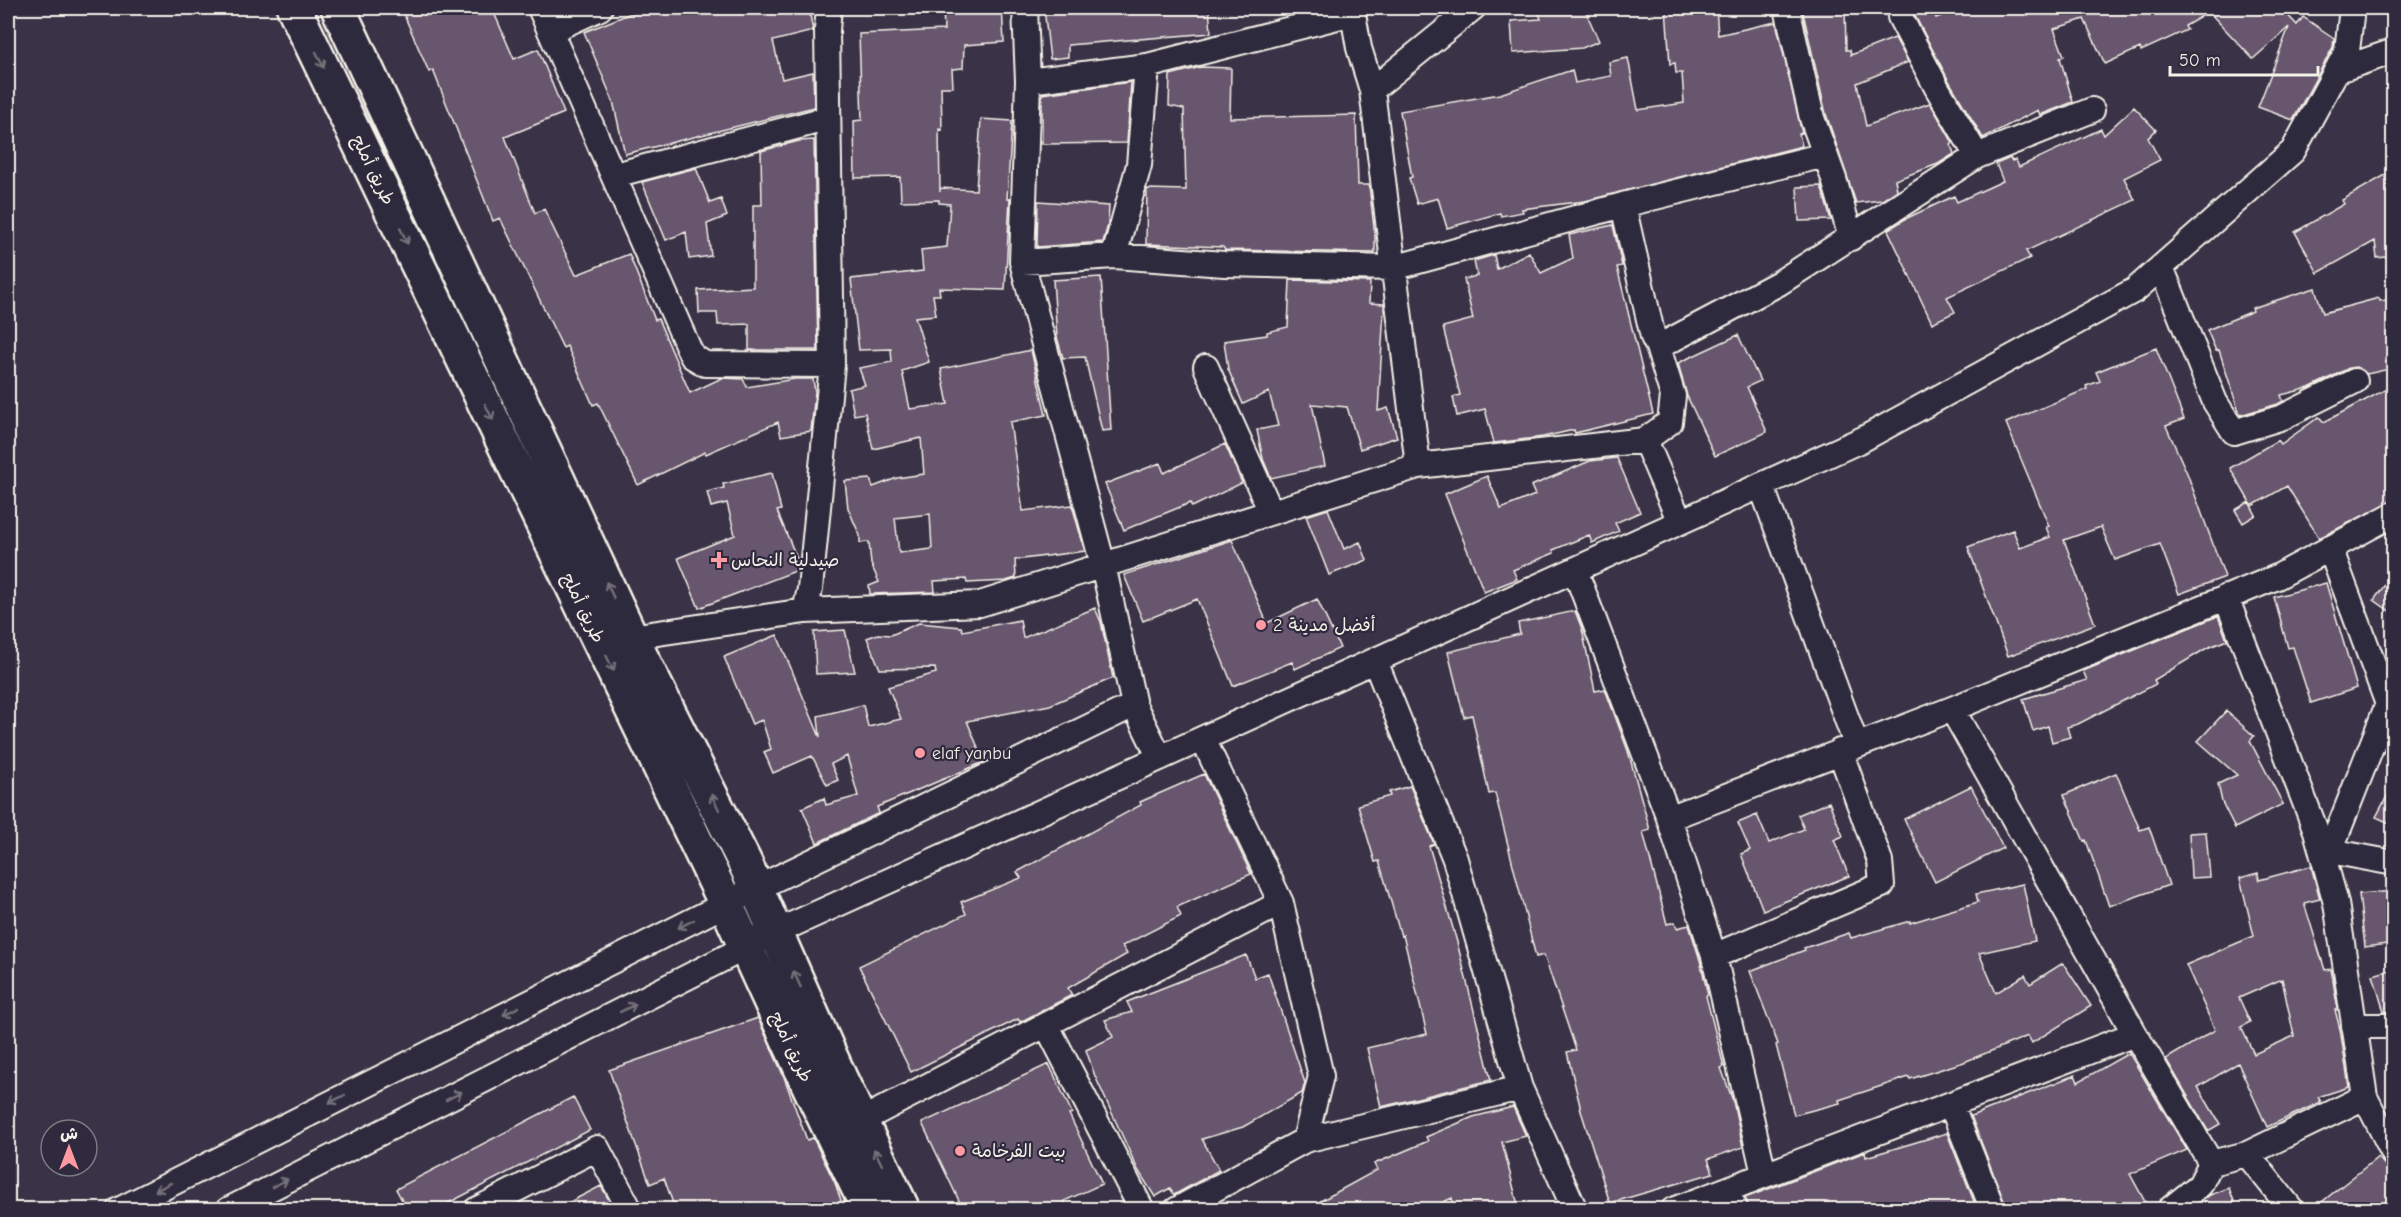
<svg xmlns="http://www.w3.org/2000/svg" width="2401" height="1217" viewBox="0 0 2401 1217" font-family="'Comic Neue','Playpen Sans Arabic',sans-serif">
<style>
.building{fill:#68556e;stroke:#f4f1e8;stroke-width:1.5;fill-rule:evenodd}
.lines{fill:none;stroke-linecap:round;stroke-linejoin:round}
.minor-casing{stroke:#f4f1e8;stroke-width:28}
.highway-casing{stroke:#f4f1e8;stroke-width:38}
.minor{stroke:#2f2a3d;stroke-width:24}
.highway{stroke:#2f2a3d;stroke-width:33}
.oneway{stroke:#747079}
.poi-dot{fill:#ff9aa2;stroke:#2f2a3d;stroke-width:2}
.labels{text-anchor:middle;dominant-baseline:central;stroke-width:4.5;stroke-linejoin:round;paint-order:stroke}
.street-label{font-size:18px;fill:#f4f1e8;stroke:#2f2a3d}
.poi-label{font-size:18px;fill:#f4f1e8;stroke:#2f2a3d;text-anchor:start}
</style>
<rect width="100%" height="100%" fill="#3a3347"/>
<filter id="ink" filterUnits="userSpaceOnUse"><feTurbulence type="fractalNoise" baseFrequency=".0167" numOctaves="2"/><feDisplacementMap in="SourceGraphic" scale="12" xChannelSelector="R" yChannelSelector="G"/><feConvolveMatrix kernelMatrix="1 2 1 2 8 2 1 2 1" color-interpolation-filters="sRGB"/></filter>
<g filter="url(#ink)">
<path class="building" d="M 401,8 L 492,8 L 514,59 L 538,49 L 564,113 L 505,137 L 535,213 L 544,209 L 576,275 L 629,254 L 655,320 L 658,319 L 690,393 L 722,378 L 743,379 L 747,387 L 795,379 L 813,379 L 815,392 L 811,431 L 781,436 L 778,422 L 706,454 L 705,452 L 638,485 L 598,403 L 593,405 L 567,346 L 563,348 L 500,218 L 493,221 L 433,70 L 429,72 Z
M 644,8 L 793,8 L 794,12 L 809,9 L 813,31 L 773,41 L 782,79 L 813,72 L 814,107 L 625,154 L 613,101 L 584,32 Z
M 943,8 L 1002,8 L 1004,42 L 964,45 L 963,68 L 952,69 L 953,87 L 941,87 L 942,130 L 939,129 L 940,192 L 940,188 L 976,190 L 981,119 L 1012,121 L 1007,199 L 1010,199 L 1005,290 L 939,288 L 940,295 L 933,295 L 936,315 L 915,317 L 929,362 L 902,371 L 910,409 L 948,404 L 941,369 L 1031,350 L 1046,415 L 1010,422 L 1023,511 L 1072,505 L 1085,551 L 1015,560 L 1016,578 L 1006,581 L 967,583 L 966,579 L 934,581 L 935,592 L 870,594 L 869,586 L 879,582 L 871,564 L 869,542 L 860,543 L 860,536 L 848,508 L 845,481 L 870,479 L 873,487 L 897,478 L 924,474 L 921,438 L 873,449 L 865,413 L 854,415 L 849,389 L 865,385 L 859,368 L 892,362 L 891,349 L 859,350 L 851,279 L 923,271 L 921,250 L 947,247 L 950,204 L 939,203 L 939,200 L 901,201 L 900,177 L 855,178 L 854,121 L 862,120 L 859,34 L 944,30 ZM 930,514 L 932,549 L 899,553 L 895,518 Z
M 1044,8 L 1209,8 L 1211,33 L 1068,45 L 1068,57 L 1050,59 Z
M 1537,8 L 1584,8 L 1599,41 L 1582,48 L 1513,53 L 1511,21 L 1541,19 Z
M 1666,8 L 1716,8 L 1718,35 L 1776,22 L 1802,133 L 1799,134 L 1802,146 L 1585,201 L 1522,209 L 1523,212 L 1501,216 L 1500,213 L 1447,228 L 1438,198 L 1417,204 L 1409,178 L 1412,177 L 1400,111 L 1500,94 L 1572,70 L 1575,83 L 1611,76 L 1609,62 L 1628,58 L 1638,110 L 1684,103 L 1682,73 L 1676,73 L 1675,63 L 1670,64 Z
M 1802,8 L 1845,8 L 1846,50 L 1850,50 L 1851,55 L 1895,38 L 1908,62 L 1857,83 L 1866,126 L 1930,103 L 1953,143 L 1951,145 L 1954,154 L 1938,164 L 1895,180 L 1897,190 L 1882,200 L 1856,203 L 1826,114 Z
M 1914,8 L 1932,8 L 1936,18 L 1961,8 L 2281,8 L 2297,25 L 2303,17 L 2334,38 L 2333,47 L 2293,120 L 2258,107 L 2289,27 L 2253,59 L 2209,12 L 2185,26 L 2187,30 L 2141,51 L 2140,48 L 2105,64 L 2084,19 L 2054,29 L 2064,56 L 2060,58 L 2073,102 L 2040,115 L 2038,110 L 1983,138 L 1949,81 L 1914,14 Z
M 1201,67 L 1231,68 L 1230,118 L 1356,115 L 1358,185 L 1369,185 L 1375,236 L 1375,253 L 1225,250 L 1223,247 L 1146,244 L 1147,189 L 1186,190 L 1184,109 L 1169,106 L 1170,75 Z
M 1131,82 L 1127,143 L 1042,144 L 1042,94 Z
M 2134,107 L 2156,130 L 2148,138 L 2160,160 L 2124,178 L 2135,200 L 2026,251 L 2030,258 L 1947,297 L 1955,312 L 1932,323 L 1888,230 L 1905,219 L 1954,196 L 1957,202 L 2003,181 L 1996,164 L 2010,158 L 2012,161 L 2016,160 L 2019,167 L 2101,129 L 2104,135 Z
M 814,140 L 818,350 L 749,350 L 749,324 L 718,325 L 717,313 L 699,313 L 698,290 L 753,287 L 753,205 L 762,205 L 761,151 L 799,141 Z
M 696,168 L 710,203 L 721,199 L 727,216 L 707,224 L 711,256 L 689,259 L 686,232 L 666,240 L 642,182 Z
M 2394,170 L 2394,230 L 2391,231 L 2394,256 L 2377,258 L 2375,241 L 2318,273 L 2295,232 L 2344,204 L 2342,200 Z
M 1821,186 L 1831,220 L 1799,221 L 1797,187 Z
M 1038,201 L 1109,206 L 1108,225 L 1103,242 L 1037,247 Z
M 1613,225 L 1622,266 L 1617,267 L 1653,414 L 1575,433 L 1574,430 L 1543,437 L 1494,443 L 1485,409 L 1457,416 L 1453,397 L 1460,395 L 1443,327 L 1473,319 L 1464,279 L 1477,276 L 1474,261 L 1494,255 L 1497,269 L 1529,252 L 1541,273 L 1573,258 L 1569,235 Z
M 1101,277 L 1111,430 L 1102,431 L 1085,357 L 1063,358 L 1057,337 L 1053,280 Z
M 1290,280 L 1370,282 L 1369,303 L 1384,304 L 1384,309 L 1378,411 L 1388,408 L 1397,437 L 1360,449 L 1347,407 L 1312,404 L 1325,466 L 1271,478 L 1263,459 L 1257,430 L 1278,426 L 1269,392 L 1243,404 L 1228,369 L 1224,341 L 1267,335 L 1267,332 L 1288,327 Z
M 2315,288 L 2323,313 L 2379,298 L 2380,301 L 2394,299 L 2394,368 L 2367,374 L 2356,367 L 2349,368 L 2309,388 L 2281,395 L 2283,401 L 2278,404 L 2240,415 L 2219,350 L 2216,351 L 2207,330 L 2253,311 L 2252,308 Z
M 1738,335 L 1760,381 L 1747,387 L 1767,432 L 1715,456 L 1687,396 L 1678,363 Z
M 2156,348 L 2184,419 L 2166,426 L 2187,473 L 2225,577 L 2179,594 L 2160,544 L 2115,560 L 2101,527 L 2064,540 L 2095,624 L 2008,656 L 1968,547 L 2013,530 L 2020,548 L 2050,537 L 2046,527 L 2049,526 L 2006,423 L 2087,389 L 2086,386 L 2100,381 L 2096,372 Z
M 2394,385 L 2394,500 L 2319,538 L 2287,486 L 2252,506 L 2230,468 L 2278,440 L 2281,444 L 2319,417 L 2324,422 Z
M 1225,444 L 1242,483 L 1192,507 L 1190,503 L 1124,530 L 1105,484 L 1160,463 L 1164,473 Z
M 1617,458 L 1640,512 L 1615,523 L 1619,531 L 1592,543 L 1589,535 L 1553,550 L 1554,553 L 1513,570 L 1517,579 L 1484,592 L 1445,494 L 1487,476 L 1501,509 L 1535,495 L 1531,486 L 1590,461 Z
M 772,473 L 781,510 L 777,511 L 798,561 L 798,570 L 699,608 L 678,558 L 735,535 L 727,503 L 711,507 L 707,492 L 724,488 L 723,484 Z
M 2249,502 L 2256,515 L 2243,523 L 2235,510 Z
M 1328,509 L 1344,549 L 1360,542 L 1367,560 L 1329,575 L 1306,516 Z
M 1232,540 L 1267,623 L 1317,599 L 1340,648 L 1295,669 L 1292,662 L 1233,686 L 1197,599 L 1143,621 L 1124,575 Z
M 2394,572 L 2394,614 L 2374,600 Z
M 2326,583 L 2357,688 L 2311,703 L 2293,647 L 2288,648 L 2274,597 Z
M 1095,608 L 1101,622 L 1113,678 L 1050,705 L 967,721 L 984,762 L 877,807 L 879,813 L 817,843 L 802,808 L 824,798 L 826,805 L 858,796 L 847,756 L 831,764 L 838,780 L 827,785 L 812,756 L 773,773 L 764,752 L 771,749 L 762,720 L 752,724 L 724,657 L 777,635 L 820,737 L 818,716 L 863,705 L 868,727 L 901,719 L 888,687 L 936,673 L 935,668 L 880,669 L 867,638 L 878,634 L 891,635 L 919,623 L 961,627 L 963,631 L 1020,620 L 1023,638 Z
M 1575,611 L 1582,629 L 1595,691 L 1605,689 L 1628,751 L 1650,830 L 1643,832 L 1667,924 L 1675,922 L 1677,928 L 1689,925 L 1700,960 L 1708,995 L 1706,996 L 1724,1067 L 1721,1068 L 1733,1101 L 1743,1147 L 1708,1159 L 1713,1173 L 1610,1203 L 1582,1114 L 1567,1052 L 1576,1050 L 1544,955 L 1536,957 L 1495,793 L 1489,794 L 1472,715 L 1464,717 L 1448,652 L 1520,634 L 1518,623 Z
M 2218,616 L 2227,640 L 2207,648 L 2154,680 L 2156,684 L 2078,724 L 2067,727 L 2070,737 L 2052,742 L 2048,726 L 2033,731 L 2023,699 L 2087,680 L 2083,671 Z
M 845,630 L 855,672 L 816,674 L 814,632 Z
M 2226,711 L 2254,736 L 2250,741 L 2283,804 L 2235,828 L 2222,802 L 2218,784 L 2237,775 L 2198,741 Z
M 2116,773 L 2140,830 L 2149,827 L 2169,885 L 2109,906 L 2086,840 L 2084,841 L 2064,795 Z
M 1204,774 L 1251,874 L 1177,907 L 1181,916 L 1122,946 L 1127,954 L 1068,988 L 1072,995 L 1020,1022 L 1018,1019 L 911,1072 L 859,966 L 966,914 L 961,902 L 1021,878 L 1017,872 L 1141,805 L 1140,802 Z
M 2394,783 L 2394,825 L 2376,817 Z
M 1410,786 L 1434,844 L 1429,846 L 1457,942 L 1491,1080 L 1381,1107 L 1367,1048 L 1427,1034 L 1403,935 L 1401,936 L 1379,861 L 1375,862 L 1358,805 L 1390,796 L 1389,792 Z
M 1971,786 L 2003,848 L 1935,882 L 1904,819 Z
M 1829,802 L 1843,836 L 1834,840 L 1849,876 L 1763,910 L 1741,854 L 1750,850 L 1738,823 L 1757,815 L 1769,843 L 1804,829 L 1798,815 Z
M 2206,832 L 2210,877 L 2191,878 L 2189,833 Z
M 2311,866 L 2320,899 L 2304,903 L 2325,970 L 2331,969 L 2338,1010 L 2335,1010 L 2340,1029 L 2349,1087 L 2318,1097 L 2321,1102 L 2267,1127 L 2238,1063 L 2198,1087 L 2220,1124 L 2208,1131 L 2166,1059 L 2215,1030 L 2186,965 L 2254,936 L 2240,878 L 2258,873 L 2259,880 ZM 2282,979 L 2294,1036 L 2254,1054 L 2241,1027 L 2250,1022 L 2239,998 Z
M 2023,884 L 2035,941 L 1979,953 L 1996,993 L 2025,975 L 2030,984 L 2063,963 L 2091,1006 L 2032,1043 L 2028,1036 L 1964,1062 L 1910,1079 L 1909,1077 L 1839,1100 L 1840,1103 L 1794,1115 L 1776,1045 L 1778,1044 L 1750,971 L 1805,950 L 1804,948 L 1849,933 L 1851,938 L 1910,921 L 1910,923 L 1978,902 L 1976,894 Z
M 2394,891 L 2394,943 L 2365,947 L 2359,894 Z
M 1246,955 L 1255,978 L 1268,973 L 1305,1083 L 1302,1093 L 1243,1127 L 1202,1139 L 1219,1170 L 1174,1195 L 1170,1188 L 1155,1197 L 1138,1170 L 1095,1076 L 1086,1050 L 1113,1037 L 1105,1020 L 1132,1012 L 1127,1002 Z
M 2394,969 L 2394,1012 L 2384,1012 L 2373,975 Z
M 758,1018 L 784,1077 L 807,1140 L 813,1138 L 835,1183 L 844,1209 L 675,1209 L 664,1178 L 650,1184 L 609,1070 Z
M 2129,1053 L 2187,1150 L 2130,1174 L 2149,1209 L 2007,1209 L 1971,1116 L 2075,1075 L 2078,1082 Z
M 1049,1064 L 1072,1113 L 1069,1114 L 1102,1184 L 1064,1201 L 1068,1209 L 963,1209 L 922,1123 Z
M 573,1097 L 590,1130 L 437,1209 L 407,1209 L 396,1189 Z
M 1513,1107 L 1526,1136 L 1502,1142 L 1519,1209 L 1454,1209 L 1452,1198 L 1427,1209 L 1306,1209 L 1377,1170 L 1374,1164 L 1428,1141 L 1426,1137 L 1473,1117 Z
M 1947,1133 L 1977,1209 L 1882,1209 L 1881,1205 L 1866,1209 L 1750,1209 L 1745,1198 L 1865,1152 L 1866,1157 Z
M 2378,1157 L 2394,1176 L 2394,1209 L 2313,1209 Z
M 601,1186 L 614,1209 L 556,1209 Z
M 2229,1188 L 2237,1209 L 2192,1209 L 2210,1195 Z"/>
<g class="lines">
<g class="minor-casing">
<path id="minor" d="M 540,8 L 692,356 L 705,364 L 832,365
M 1025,8 L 1028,81 L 1022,262 L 1103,565 L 1134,705 L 1160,758
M 1352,8 L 1359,48 L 1372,90 L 1418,466
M 1787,8 L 1812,118 L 1834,179 L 1851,238
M 552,30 L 600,8
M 2336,71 L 2394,51
M 1028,81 L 1147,66 L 1353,13
M 1372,90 L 1473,8
M 1977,156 L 2092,110
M 615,175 L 818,121
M 1623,205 L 1653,337 L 1658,347
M 1114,256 L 1139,165 L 1147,66
M 1022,262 L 1114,256 L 1224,264 L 1393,268 L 1623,205 L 1825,155
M 2161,267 L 2215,402 L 2234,432 L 2283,417 L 2355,381
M 1206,367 L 1271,512
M 1645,440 L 1670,422 L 1673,396 L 1658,347 L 1779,283 L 1977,156 L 1937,88 L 1900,17 L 1900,8
M 1761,485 L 1856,744
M 2330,548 L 2388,704 L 2330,851
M 1575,570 L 1669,818 L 1714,956 L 1764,1174
M 2226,597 L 2316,831 L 2336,903 L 2365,1097 L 2394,1154
M 805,611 L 810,589 L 832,365 L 827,30 L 829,8
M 631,637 L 805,611 L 980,604 L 1418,466 L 1645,440 L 1680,522
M 1375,661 L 1455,859 L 1520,1088 L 1575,1210
M 1952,709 L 2135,1034 L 2211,1163 L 2247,1154 L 2292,1210
M 1669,818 L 1952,709 L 2277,577 L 2394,514
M 2321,838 L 2330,851 L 2394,863
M 1714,956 L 1882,885 L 1880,861 L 1840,751
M 1047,1026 L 1142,1210
M 2354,1026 L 2394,1026
M 1951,1104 L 1993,1210
M 860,1121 L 1281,903
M 1305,1140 L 1520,1088
M 2247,1154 L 2365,1097
M 1725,1190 L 1736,1210
M 119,1210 L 757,888 L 1134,705
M 228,1210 L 776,932 L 1863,439 L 2135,290 L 2293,151 L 2347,51 L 2352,8
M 476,1210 L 597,1148 L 630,1210
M 1176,1210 L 1305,1140 L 1321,1076 L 1281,903 L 1203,739
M 1673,1210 L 2135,1034
M 2169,1210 L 2200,1185 L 2211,1163"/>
</g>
<g class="highway-casing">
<path id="highway" d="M 294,8 L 726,904 L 811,1090 L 869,1210
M 338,8 L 631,637 L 745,863 L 840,1078 L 903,1210"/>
</g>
<use href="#minor" class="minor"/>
<use href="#highway" class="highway"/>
</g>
<defs><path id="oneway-shaft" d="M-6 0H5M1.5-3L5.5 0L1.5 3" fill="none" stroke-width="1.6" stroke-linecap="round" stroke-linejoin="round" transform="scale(1.5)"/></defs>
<g class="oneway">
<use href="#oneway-shaft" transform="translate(320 60) rotate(64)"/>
<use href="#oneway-shaft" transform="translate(404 236) rotate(64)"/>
<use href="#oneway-shaft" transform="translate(489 412) rotate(64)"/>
<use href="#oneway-shaft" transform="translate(610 590) rotate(-115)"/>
<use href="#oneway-shaft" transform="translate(610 663) rotate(64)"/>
<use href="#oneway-shaft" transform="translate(715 802) rotate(-117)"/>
<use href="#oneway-shaft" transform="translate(686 924) rotate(153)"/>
<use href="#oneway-shaft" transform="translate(797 979) rotate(-114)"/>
<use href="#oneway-shaft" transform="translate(628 1008) rotate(-27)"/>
<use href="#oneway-shaft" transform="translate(511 1011) rotate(153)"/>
<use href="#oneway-shaft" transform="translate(454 1096) rotate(-27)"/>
<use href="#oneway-shaft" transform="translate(337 1099) rotate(153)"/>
<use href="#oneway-shaft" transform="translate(878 1157) rotate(-116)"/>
<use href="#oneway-shaft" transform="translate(280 1183) rotate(-27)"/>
<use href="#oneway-shaft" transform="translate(163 1187) rotate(153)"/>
</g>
</g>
<g class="poi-dot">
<path d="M716 551h6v6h6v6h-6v6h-6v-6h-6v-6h6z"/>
<circle cx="1261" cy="625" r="6"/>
<circle cx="920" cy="753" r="6"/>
<circle cx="960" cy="1151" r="6"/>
</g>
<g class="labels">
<g class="street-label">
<text transform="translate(373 170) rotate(64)">طريق أملج</text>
<text transform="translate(583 608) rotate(64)">طريق أملج</text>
<text transform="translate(791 1047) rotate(65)">طريق أملج</text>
</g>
<g class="poi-label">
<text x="731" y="560">صيدلية النحاس</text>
<text x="1273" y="625">2 أفضل مدينة</text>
<text x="932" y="753">elaf yanbu</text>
<text x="972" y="1151">بيت الفرخامة</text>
</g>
</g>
<rect width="2401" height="1217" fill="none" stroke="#2f2a3d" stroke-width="30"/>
<rect x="15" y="15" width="2371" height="1187" fill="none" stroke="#f4f1e8" stroke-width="2" filter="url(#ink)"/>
<g transform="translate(69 1148)"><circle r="28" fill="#2f2a3d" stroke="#7e7a81" stroke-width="1.5"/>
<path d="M0-4.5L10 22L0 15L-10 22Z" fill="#ff9aa2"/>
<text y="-9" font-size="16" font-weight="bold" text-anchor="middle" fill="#f4f1e8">ش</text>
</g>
<path d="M2170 66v9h148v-9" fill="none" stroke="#f4f1e8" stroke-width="3"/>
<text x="2179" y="66" font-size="18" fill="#f4f1e8" stroke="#2f2a3d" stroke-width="4.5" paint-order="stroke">50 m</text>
</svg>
